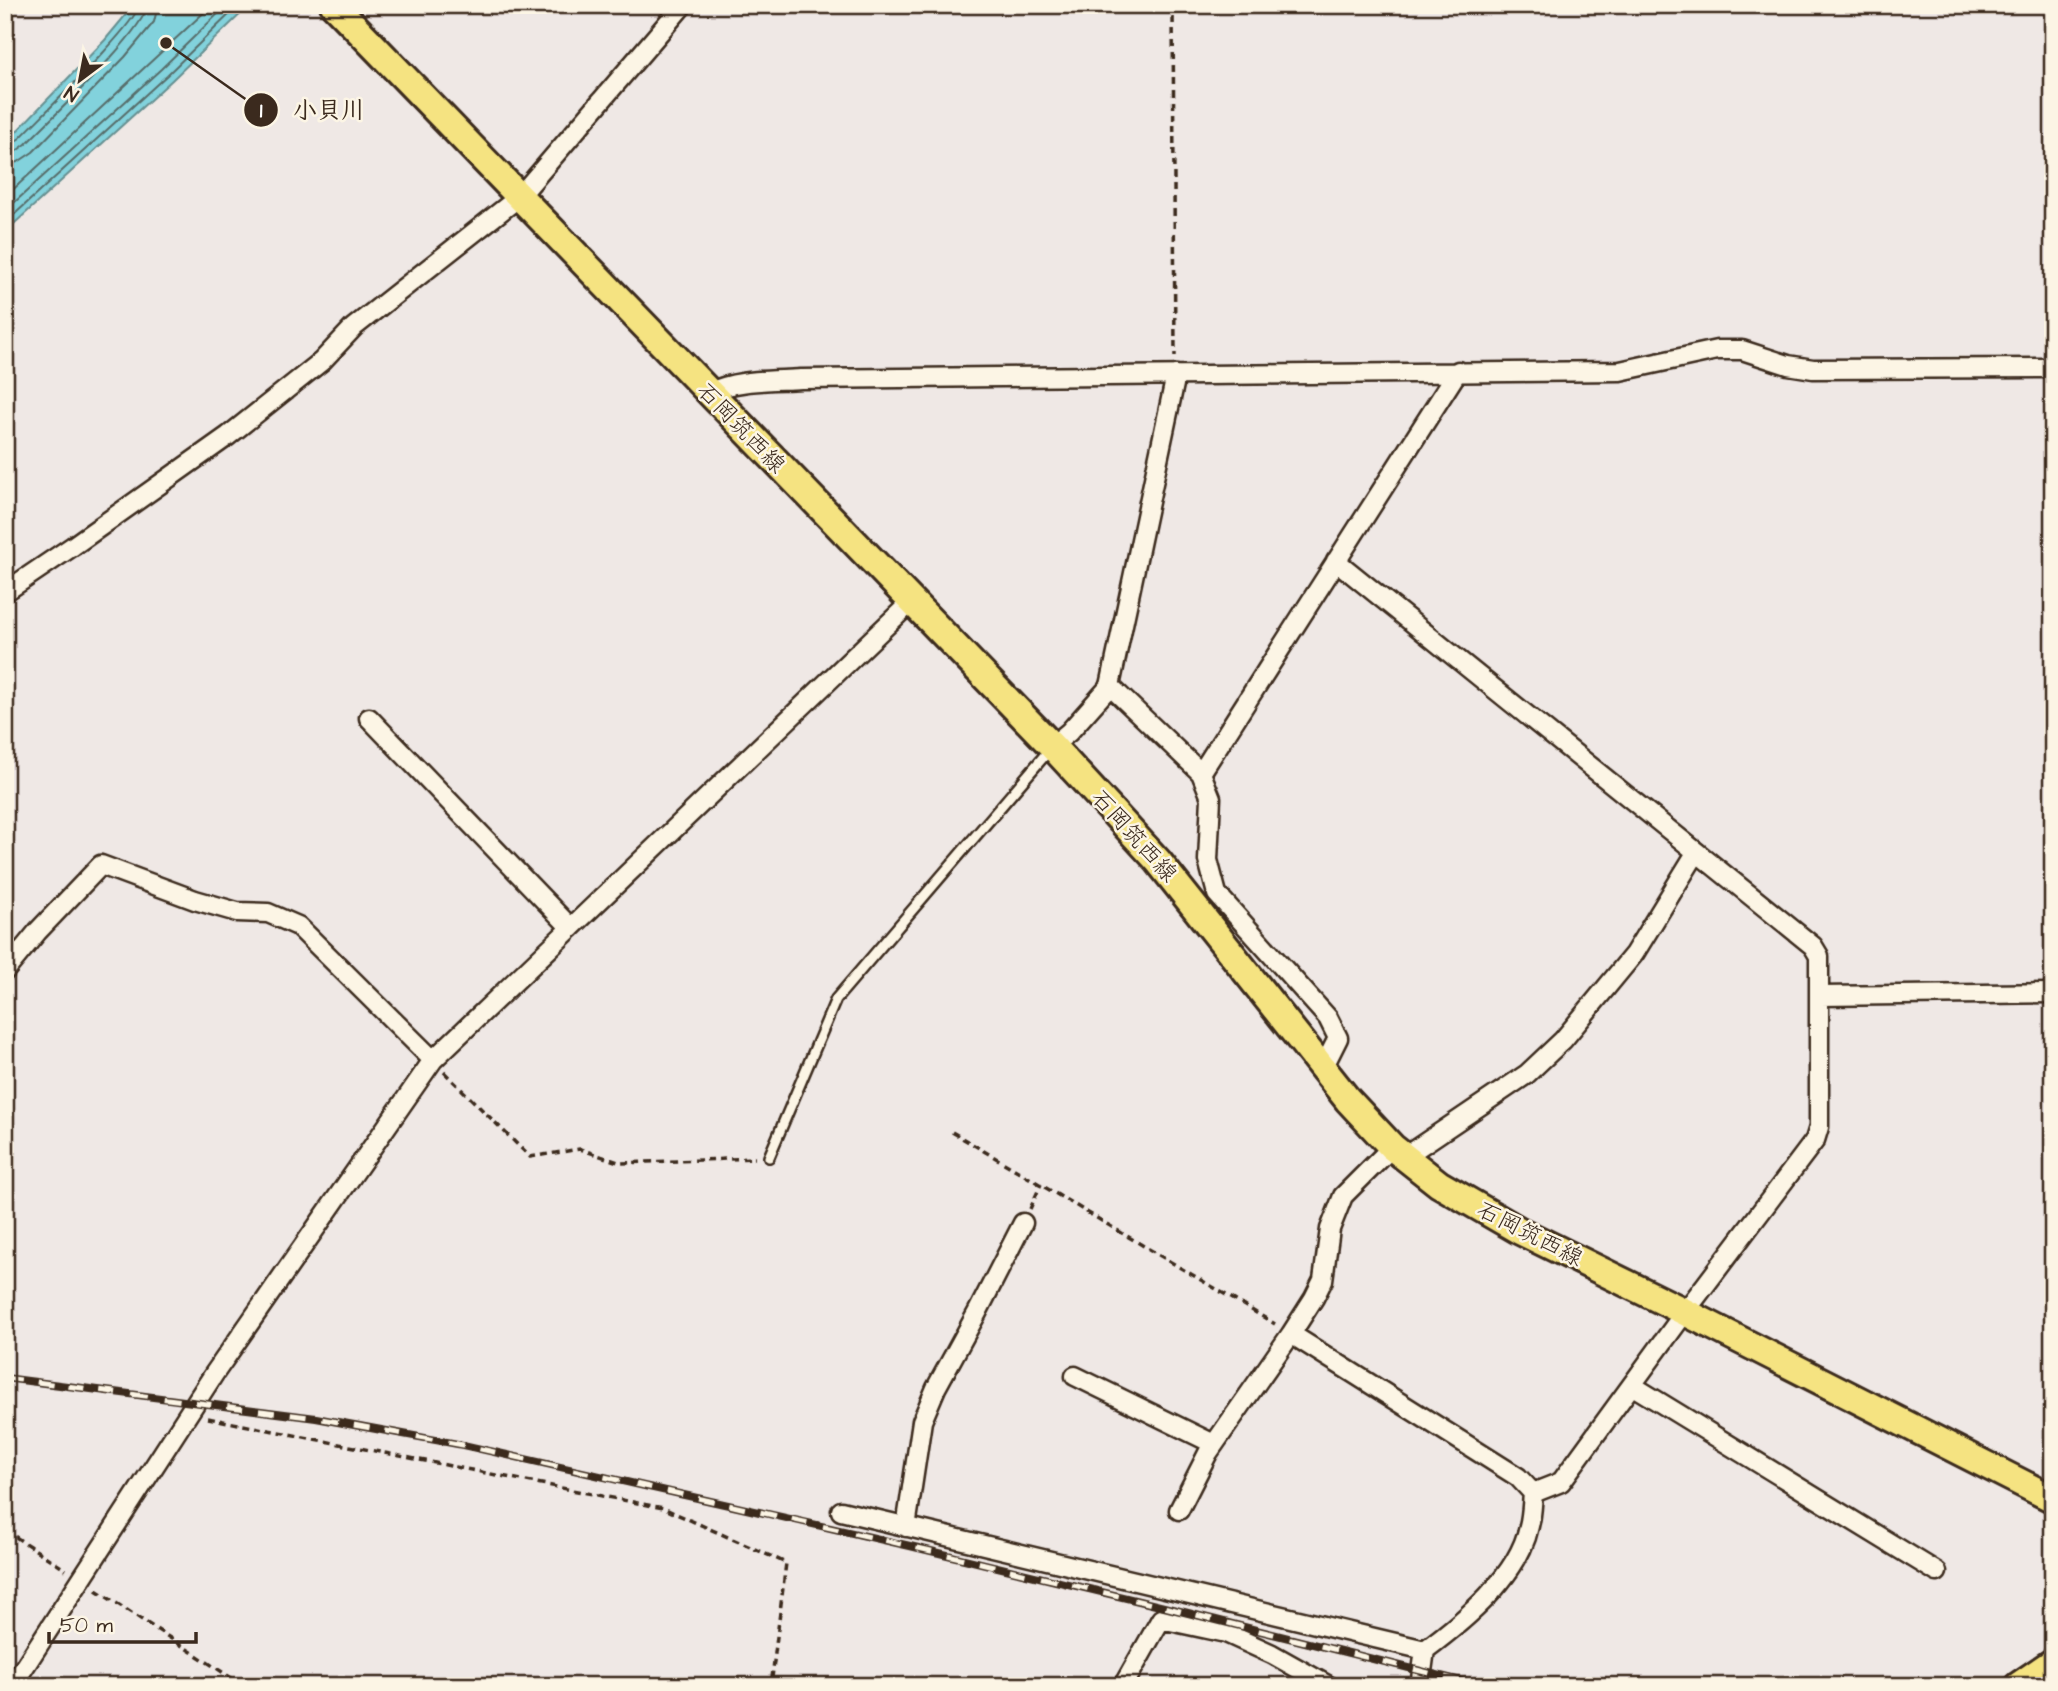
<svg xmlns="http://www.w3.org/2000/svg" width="2058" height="1691" viewBox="0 0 2058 1691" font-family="'Architects Daughter','Klee One',sans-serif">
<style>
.water{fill:#82d2dc;stroke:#668f90;stroke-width:2}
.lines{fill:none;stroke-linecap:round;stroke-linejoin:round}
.shore{stroke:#576d6a;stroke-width:2}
.service-casing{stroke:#3b2a1e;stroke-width:14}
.minor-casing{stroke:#3b2a1e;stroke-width:23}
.primary-casing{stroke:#3b2a1e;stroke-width:32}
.path{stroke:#3b2a1e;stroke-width:3.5;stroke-dasharray:7 5;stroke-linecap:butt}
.service{stroke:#fcf5e5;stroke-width:9}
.minor{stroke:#fcf5e5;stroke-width:18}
.primary{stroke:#f5e381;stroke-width:26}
.rail-casing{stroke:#3b2a1e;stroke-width:8}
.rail{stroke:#fcf5e5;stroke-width:5;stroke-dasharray:16;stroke-linecap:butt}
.labels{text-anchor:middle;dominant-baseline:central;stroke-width:5;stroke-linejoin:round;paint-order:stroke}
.street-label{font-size:23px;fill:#3b2a1e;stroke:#fcf5e5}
.leader{fill:none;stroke:#3b2a1e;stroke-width:2.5}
.callout-dot{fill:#3b2a1e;stroke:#fcf5e5;stroke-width:2.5}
.mark-label{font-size:21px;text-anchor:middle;font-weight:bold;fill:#fff}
.callout-label{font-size:24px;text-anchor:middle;font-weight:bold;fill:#3b2a1e;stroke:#fcf5e5;stroke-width:5;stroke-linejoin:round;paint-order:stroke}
</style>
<rect width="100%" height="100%" fill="#efe8e5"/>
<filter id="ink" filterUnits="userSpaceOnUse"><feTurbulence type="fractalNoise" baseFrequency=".0143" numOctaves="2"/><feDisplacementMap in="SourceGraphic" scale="14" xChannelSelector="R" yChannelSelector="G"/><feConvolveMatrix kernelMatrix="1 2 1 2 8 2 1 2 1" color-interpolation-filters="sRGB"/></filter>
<g filter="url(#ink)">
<path class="water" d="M 134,5 L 250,5 L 172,80 L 5,232 L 5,140 L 15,133 L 105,40 Z"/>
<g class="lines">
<path class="shore" d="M 5,145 L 11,144 L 20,138 C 39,118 137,24 139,5
M 5,154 L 15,152 L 26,144 C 48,121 146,30 147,5
M 5,164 L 18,162 L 33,152 L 125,57 L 154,22 L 158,5
M 5,197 L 212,5
M 5,211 L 161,69 L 227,5
M 5,223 L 167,75 L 239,5"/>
<g class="service-casing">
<path id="service" d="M 769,1157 L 836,999 L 1051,748"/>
</g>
<g class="minor-casing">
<path id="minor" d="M 708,393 C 737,379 769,381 801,379 L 1620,371 L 1717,350 L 1742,350 L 1788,365 L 1813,369 L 2053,368
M 1336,561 L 1813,946 L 1819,956 L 1819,1127 L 1815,1140 L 1685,1312 L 1561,1482 L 1533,1493
M 5,592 L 73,546 L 228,436 L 322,361 L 354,327 L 519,197 L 683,5
M 1110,686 L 1201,773 L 1211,798 L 1208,860 L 1217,894 L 1328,1018 L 1338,1038 L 1323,1068
M 369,718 L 571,928
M 1052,746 L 1069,732 L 1110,686 L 1176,375
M 1201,773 L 1458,371
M 5,971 L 38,931 L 101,865 L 195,900 L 237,912 L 268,913 L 298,926 L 433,1060
M 1820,996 L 2053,993
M 1404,1157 L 1527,1074 L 1563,1040 L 1634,954 L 1696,853
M 1291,1334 L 1518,1477 L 1533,1493 C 1532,1504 1532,1515 1529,1526 C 1519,1576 1464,1621 1425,1650 L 1420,1686
M 1075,1376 L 1214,1444
M 1633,1386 L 1937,1572
M 1179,1510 L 1208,1453 L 1291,1334 L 1314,1298 L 1323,1280 L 1330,1229 L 1343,1196 L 1392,1147
M 841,1511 L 1425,1650
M 906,1527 L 922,1421 L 936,1388 L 977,1313 L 1023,1223
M 12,1686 L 214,1374 L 433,1060 L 911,602
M 1123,1686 L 1161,1619 L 1226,1633 L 1272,1654 L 1329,1686"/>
</g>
<g class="primary-casing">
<path id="primary" d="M 334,5 L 1052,746 L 1158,861 L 1348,1100 L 1392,1147 L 1439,1184 L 1520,1231 L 1685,1312 L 2053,1499
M 2018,1686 L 2053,1662"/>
</g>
<path class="path" d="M 1173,5 L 1175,357
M 444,1072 L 530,1157 L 580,1149 L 621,1163 L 755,1158
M 952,1132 L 1275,1324
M 1030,1209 L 1041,1184
M 208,1418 L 663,1508 L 786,1563 L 771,1686
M 5,1530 L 66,1570
M 96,1590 L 244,1686"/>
<use href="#service" class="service"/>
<use href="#minor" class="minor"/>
<use href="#primary" class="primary"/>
<g class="rail-casing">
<path id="rail" d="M 5,1378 L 316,1418 L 463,1445 L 910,1546 L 1164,1607 L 1481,1686"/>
</g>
<use href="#rail" class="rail"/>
</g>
</g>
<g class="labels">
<g class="street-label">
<text transform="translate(741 428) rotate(46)">石岡筑西線</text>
<text transform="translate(1134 836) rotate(48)">石岡筑西線</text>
<text transform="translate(1530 1234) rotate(27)">石岡筑西線</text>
</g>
</g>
<path class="leader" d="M166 43L261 110"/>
<g class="callout-dot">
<circle cx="166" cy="43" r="7"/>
<circle cx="261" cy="110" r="18"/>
</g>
<g class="mark-label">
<text x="261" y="117">1</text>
</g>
<g class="callout-label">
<text x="329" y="118">小貝川</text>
</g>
<rect width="2058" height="1691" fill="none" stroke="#fcf5e5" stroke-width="28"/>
<rect x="14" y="14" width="2030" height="1663" fill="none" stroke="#3b2a1e" stroke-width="2.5" filter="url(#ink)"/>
<g transform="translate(80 80) rotate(212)" stroke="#fcf5e5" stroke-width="5" paint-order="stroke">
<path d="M0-5L12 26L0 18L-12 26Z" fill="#3b2a1e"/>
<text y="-10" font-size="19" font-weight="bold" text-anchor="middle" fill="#3b2a1e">N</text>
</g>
<path d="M49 1632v10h147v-10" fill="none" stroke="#3b2a1e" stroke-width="3.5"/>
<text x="60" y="1632" font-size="21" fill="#3b2a1e" stroke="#fcf5e5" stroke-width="5" paint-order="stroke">50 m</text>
</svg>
